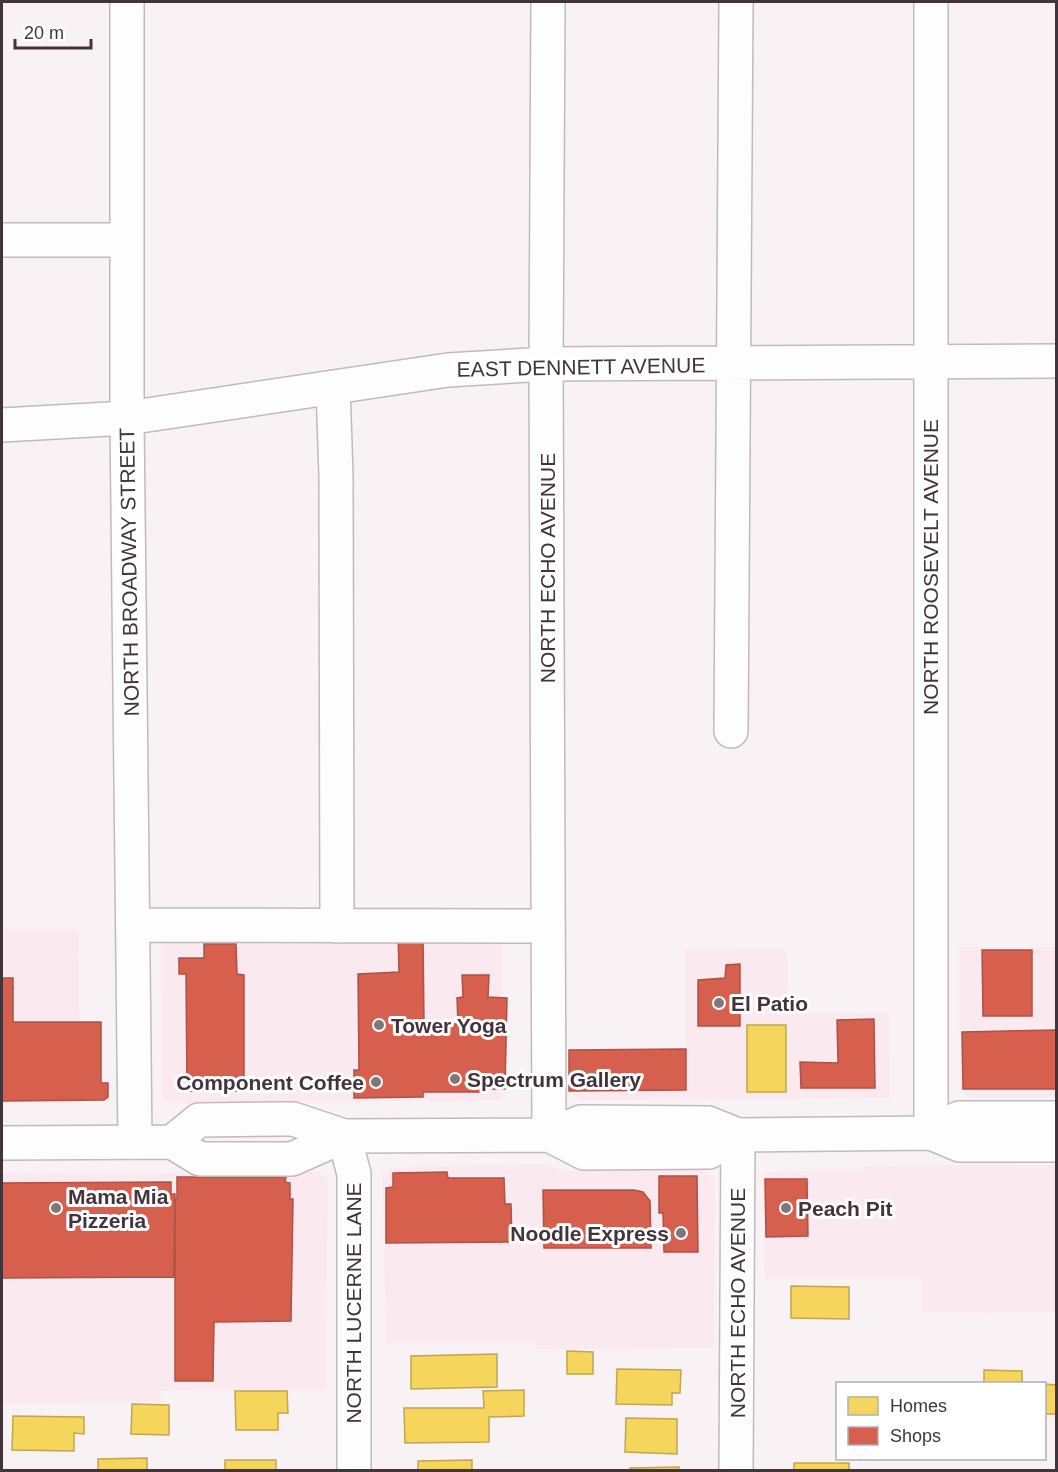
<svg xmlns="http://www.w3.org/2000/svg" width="1058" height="1472" viewBox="0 0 1058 1472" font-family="Helvetica,sans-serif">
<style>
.built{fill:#fbe9f0}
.homes{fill:#f6d55c;stroke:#c0a552;stroke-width:1.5}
.shops{fill:#d6604d;stroke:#aa5347;stroke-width:1.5}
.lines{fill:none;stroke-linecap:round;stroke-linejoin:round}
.minor-casing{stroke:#c2b9bd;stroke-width:36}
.major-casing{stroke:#c2b9bd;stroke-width:36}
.minor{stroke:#fefdfd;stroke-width:33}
.major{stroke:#fefdfd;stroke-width:33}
.poi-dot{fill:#82767b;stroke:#fff;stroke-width:2}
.labels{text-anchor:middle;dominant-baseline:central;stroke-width:6;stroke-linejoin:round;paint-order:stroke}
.street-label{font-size:21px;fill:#42343a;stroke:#fff}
.poi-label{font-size:21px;font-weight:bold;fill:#42343a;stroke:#fff;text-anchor:start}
</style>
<rect width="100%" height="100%" fill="#f8f2f4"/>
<path class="built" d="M 2,929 L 79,930 L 80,1095 L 72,1103 L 2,1103 Z
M 502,934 L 503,1100 L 167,1103 L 162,1097 L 161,936 Z
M 959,947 L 1056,947 L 1056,1097 L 969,1097 L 960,1088 Z
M 787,949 L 788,1013 L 889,1013 L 890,1098 L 579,1100 L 569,1091 L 569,1050 L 685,1049 L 685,950 Z
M 543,1164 L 564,1171 L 701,1169 L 715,1181 L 714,1348 L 536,1349 L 536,1343 L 386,1343 L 382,1175 L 390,1167 Z
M 1056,1165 L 1056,1312 L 921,1313 L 921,1279 L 765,1279 L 762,1178 L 770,1172 L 863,1169 L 863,1166 Z
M 321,1172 L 328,1180 L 326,1390 L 161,1391 L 161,1402 L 2,1403 L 2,1173 Z"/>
<path class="homes" d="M 747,1025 L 786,1025 L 786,1092 L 747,1092 Z
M 791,1286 L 849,1287 L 849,1319 L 791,1318 Z
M 567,1351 L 593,1352 L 593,1374 L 567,1374 Z
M 497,1354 L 497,1387 L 411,1389 L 411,1356 Z
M 617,1369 L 681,1370 L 680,1393 L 672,1393 L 672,1405 L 616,1404 Z
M 984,1370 L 1022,1371 L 1022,1384 L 970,1384 L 984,1383 Z
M 1044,1384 L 1056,1385 L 1056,1414 L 1044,1414 Z
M 524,1390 L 524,1416 L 489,1417 L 489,1442 L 405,1443 L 404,1408 L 484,1408 L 483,1391 Z
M 235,1391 L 287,1391 L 288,1413 L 278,1413 L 278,1430 L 236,1430 Z
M 132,1404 L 169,1405 L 169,1435 L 131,1434 Z
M 13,1416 L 84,1417 L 84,1434 L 74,1433 L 74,1451 L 12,1450 Z
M 626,1418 L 677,1419 L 677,1454 L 625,1452 Z
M 147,1458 L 147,1470 L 98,1470 L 98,1459 Z
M 225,1460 L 276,1460 L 276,1470 L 225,1470 Z
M 472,1460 L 472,1470 L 418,1470 L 418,1461 Z
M 794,1463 L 849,1463 L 849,1470 L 794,1470 Z
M 679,1467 L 679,1470 L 630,1470 L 630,1468 Z"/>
<path class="shops" d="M 423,933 L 424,1024 L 458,1024 L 457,998 L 463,997 L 462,975 L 489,975 L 488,997 L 507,998 L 505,1089 L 484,1089 L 484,1092 L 423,1092 L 423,1097 L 354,1098 L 354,1070 L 359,1070 L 358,974 L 399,972 L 398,934 Z
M 204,944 L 236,944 L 237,974 L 244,975 L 244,1091 L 187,1091 L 186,974 L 179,974 L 179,958 L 204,958 Z
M 982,950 L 1032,950 L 1032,1016 L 983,1016 Z
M 740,964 L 740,1026 L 698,1026 L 698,980 L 725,978 L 726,965 Z
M 2,978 L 13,978 L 13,1022 L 101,1022 L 101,1083 L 108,1083 L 108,1097 L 104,1100 L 2,1101 Z
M 874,1019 L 875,1088 L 801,1088 L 800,1062 L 838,1063 L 837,1020 Z
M 1056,1030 L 1056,1089 L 963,1089 L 962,1032 Z
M 686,1049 L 686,1090 L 569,1091 L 569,1050 Z
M 447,1172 L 448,1178 L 504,1178 L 505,1204 L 511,1204 L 512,1242 L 386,1243 L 386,1188 L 393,1187 L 393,1173 Z
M 659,1176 L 697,1176 L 698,1252 L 664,1252 L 663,1213 L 659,1213 Z
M 177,1177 L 286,1177 L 285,1182 L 290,1183 L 290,1199 L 293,1199 L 291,1321 L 214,1322 L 213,1381 L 175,1381 L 175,1199 L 177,1199 Z
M 765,1179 L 807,1179 L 808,1236 L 766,1237 Z
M 171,1182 L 171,1194 L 175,1194 L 174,1277 L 2,1278 L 2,1183 Z
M 543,1190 L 634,1190 L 643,1192 L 650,1201 L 651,1248 L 544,1248 Z"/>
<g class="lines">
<g class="minor-casing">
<path id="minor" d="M 127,2 L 127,418 L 135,1142
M 548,2 L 546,364 L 549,1135
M 931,2 L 931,1133
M 2,240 L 127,240
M 333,387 L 336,476 L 337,926
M 2,425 L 127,418 L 448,370 L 546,364 L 1056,361
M 731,731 L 736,2
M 133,925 L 547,926
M 344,1136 L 354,1174 L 354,1470
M 736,1470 L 738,1135"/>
</g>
<g class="major-casing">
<path id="major" d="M 931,1133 L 959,1118 L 1056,1118
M 549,1135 L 584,1153 L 709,1152 L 738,1135
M 172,1142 L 199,1120 L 281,1119 L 293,1119 L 344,1136 L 549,1135 L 581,1122 L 708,1123 L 738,1135 L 931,1133 L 960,1145 L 1056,1145
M 2,1143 L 172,1142 L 200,1159 L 292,1159 L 344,1136"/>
</g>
<use href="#minor" class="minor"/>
<use href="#major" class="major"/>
</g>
<g class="poi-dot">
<circle cx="719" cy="1003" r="6"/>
<circle cx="379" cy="1025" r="6"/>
<circle cx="455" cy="1079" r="6"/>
<circle cx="376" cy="1082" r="6"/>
<circle cx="56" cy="1208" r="6"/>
<circle cx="786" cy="1208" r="6"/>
<circle cx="681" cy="1233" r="6"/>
</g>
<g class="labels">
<g class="street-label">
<text transform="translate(581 367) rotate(-1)">EAST DENNETT AVENUE</text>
<text transform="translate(930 567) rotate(-90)">NORTH ROOSEVELT AVENUE</text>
<text transform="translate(547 568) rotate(-90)">NORTH ECHO AVENUE</text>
<text transform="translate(129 572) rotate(-91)">NORTH BROADWAY STREET</text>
<text transform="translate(353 1303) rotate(-90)">NORTH LUCERNE LANE</text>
<text transform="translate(737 1303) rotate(-90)">NORTH ECHO AVENUE</text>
</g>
<g class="poi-label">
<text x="731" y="1003">El Patio</text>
<text x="391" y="1025">Tower Yoga</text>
<text x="467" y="1079">Spectrum Gallery</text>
<text x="364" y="1082" text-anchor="end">Component Coffee</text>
<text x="68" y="1196">Mama Mia<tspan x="68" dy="24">Pizzeria</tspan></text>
<text x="798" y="1208">Peach Pit</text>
<text x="669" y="1233" text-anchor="end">Noodle Express</text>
</g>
</g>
<rect width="1058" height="1472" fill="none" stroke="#42343a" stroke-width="6"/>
<rect x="836" y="1382" width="210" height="78" fill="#ffffff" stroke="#b3aeb0" stroke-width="1.5"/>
<rect x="848" y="1397" width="30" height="18" fill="#f6d55c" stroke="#b3aeb0" stroke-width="1.5"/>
<text x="890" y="1412" font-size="18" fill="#42343a">Homes</text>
<rect x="848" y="1427" width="30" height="18" fill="#d6604d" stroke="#b3aeb0" stroke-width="1.5"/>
<text x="890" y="1442" font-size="18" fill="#42343a">Shops</text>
<path d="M15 39v9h76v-9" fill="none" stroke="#42343a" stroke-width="3"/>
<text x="24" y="39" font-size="18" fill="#42343a" stroke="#ffffff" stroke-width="4.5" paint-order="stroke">20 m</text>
</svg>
